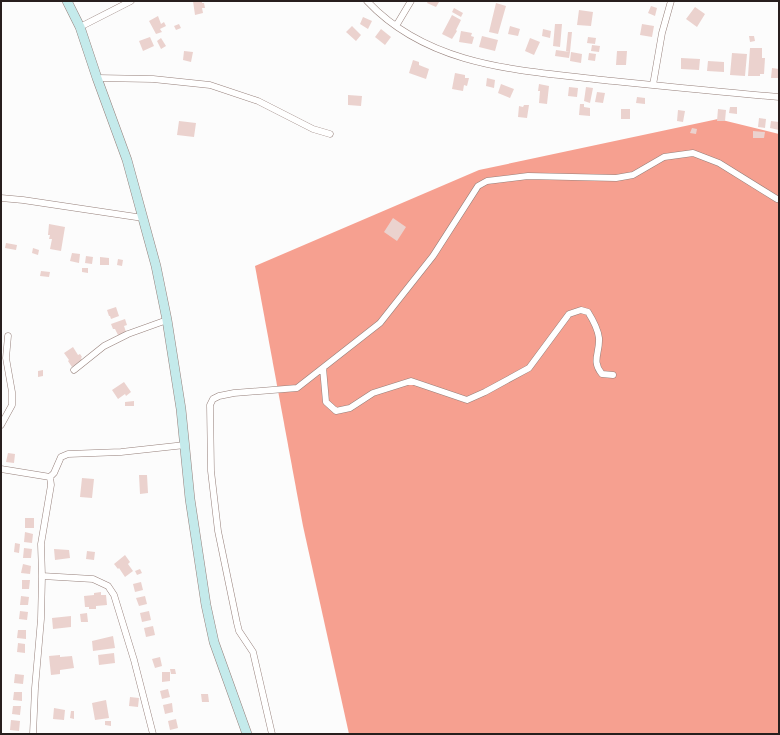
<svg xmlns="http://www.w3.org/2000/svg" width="780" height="735" viewBox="0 0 780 735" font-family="'Work Sans',sans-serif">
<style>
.forest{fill:#f6a090}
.building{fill:#ebd2ce}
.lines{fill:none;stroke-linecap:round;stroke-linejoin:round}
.street-casing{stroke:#96807b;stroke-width:7}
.secondary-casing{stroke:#96807b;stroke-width:10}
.street{stroke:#fff;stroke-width:6}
.secondary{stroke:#c4eaeb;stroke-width:9}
</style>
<rect width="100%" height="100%" fill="#fcfcfc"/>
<path class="forest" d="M 718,119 L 779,134 L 779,734 L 349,734 L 303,526 L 255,266 L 479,170 Z"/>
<path class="building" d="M 193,1 L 202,1 L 202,3 L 204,3 L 205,8 L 202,8 L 203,13 L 195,15 Z
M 428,1 L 438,1 L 439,2 L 436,7 L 427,3 Z
M 496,3 L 506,6 L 498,34 L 489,32 Z
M 651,6 L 657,8 L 655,16 L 648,13 Z
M 695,7 L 705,14 L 697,27 L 686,19 Z
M 454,8 L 463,13 L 461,17 L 452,12 Z
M 579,10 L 593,12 L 591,26 L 577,25 Z
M 452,15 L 461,20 L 456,30 L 457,31 L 452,39 L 442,34 Z
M 158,16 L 161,24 L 164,22 L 166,26 L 160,29 L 162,32 L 156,34 L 149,21 Z
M 363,17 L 372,21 L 368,29 L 360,24 Z
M 179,24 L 181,28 L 176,30 L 174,26 Z
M 555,24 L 562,24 L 560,47 L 553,46 Z
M 642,24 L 654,26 L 652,37 L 640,35 Z
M 352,26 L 361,35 L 356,41 L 346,32 Z
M 510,26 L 520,29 L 518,36 L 508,34 Z
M 381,29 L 391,37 L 385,45 L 375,37 Z
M 543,29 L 551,31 L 550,38 L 542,36 Z
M 461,31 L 472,33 L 471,36 L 474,37 L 472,44 L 459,42 Z
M 568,32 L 572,32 L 570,52 L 566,51 Z
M 482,36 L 498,40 L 495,51 L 479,47 Z
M 749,36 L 754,36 L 755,41 L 750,42 Z
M 150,37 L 154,46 L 143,51 L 139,41 Z
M 588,37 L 596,38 L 595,44 L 587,43 Z
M 161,38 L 166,46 L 161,49 L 157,41 Z
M 530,38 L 540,42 L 534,55 L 525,51 Z
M 592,45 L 600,46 L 599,52 L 591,51 Z
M 750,48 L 762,48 L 762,58 L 765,58 L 764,74 L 760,74 L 760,76 L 748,76 Z
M 556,50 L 570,52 L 569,58 L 555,56 Z
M 184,51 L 193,52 L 191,62 L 183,60 Z
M 617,51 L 627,51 L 626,65 L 616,65 Z
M 571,52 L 582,54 L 581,63 L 570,61 Z
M 589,53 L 596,54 L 595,61 L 588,60 Z
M 732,53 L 747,54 L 745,76 L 730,75 Z
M 681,58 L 700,59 L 699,70 L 681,69 Z
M 413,60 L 419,62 L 419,65 L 429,69 L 426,79 L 409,73 Z
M 708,61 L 724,62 L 724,72 L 707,71 Z
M 772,68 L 779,69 L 779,78 L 771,78 Z
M 455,73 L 465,75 L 465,78 L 469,78 L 467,86 L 464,85 L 463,91 L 452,89 Z
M 487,78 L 495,80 L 494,88 L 486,86 Z
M 501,84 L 514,89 L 510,98 L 498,93 Z
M 539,84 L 549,86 L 547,104 L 539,103 L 540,91 L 538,91 Z
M 569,87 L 578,88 L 577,97 L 568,96 Z
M 586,87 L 593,88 L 590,103 L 584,101 Z
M 597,92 L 605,93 L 603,103 L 595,102 Z
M 348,95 L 362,96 L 361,106 L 348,105 Z
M 637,97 L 645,98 L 645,104 L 636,103 Z
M 580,104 L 584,104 L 584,107 L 590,108 L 590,116 L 579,115 Z
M 524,105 L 529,105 L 527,118 L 518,117 L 519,106 L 523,107 Z
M 730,107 L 737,107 L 737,114 L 729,113 Z
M 621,109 L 630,109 L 630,119 L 621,119 Z
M 718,109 L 726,110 L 725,121 L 717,121 Z
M 678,110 L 685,111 L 683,122 L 677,121 Z
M 759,118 L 766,119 L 765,128 L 758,127 Z
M 179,121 L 196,123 L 194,137 L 177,135 Z
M 771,121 L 779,122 L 779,130 L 770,128 Z
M 692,128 L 697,129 L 696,134 L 690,133 Z
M 753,131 L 765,132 L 764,138 L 753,138 Z
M 393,218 L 406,227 L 397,241 L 384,232 Z
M 49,224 L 65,227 L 61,251 L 50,249 L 52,239 L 49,239 L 50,235 L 48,235 Z
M 6,243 L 17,245 L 16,250 L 5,248 Z
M 33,248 L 39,250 L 38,255 L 32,253 Z
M 72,253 L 80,254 L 79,263 L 70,261 Z
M 86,256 L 93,257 L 92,264 L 85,263 Z
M 100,257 L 109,258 L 109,265 L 100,265 Z
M 118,259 L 123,260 L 122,266 L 117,265 Z
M 82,268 L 88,268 L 88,273 L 82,272 Z
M 41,271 L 50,272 L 49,277 L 40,276 Z
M 116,307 L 119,316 L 111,319 L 110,316 L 109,316 L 107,310 Z
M 125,319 L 127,325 L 124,326 L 126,332 L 118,335 L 115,329 L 113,329 L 111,324 Z
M 73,347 L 78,355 L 80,354 L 82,357 L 81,358 L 82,360 L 72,367 L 68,361 L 69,360 L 64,353 Z
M 43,370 L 43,376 L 38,377 L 38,371 Z
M 124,382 L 131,392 L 126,396 L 125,394 L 118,399 L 112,390 Z
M 134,401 L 134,406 L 125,406 L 125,402 Z
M 8,453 L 15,454 L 14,463 L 6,462 Z
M 139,475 L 147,475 L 148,493 L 140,494 Z
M 82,478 L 94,479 L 92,498 L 80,497 Z
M 25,518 L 34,518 L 34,528 L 25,528 Z
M 25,532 L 33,534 L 32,543 L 24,542 Z
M 15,543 L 20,544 L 19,553 L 14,552 Z
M 24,548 L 32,549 L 31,558 L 23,558 Z
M 54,549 L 69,550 L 70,558 L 55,560 Z
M 87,551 L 95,552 L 94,560 L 86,559 Z
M 125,555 L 130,562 L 128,564 L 133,571 L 125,577 L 119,568 L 118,569 L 114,564 Z
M 23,564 L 31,566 L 30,574 L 21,573 Z
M 140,569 L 142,573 L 137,575 L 135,571 Z
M 22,580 L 30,580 L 29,589 L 22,589 Z
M 141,582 L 143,590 L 135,592 L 133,584 Z
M 101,592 L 101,595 L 106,595 L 107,605 L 96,606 L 96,609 L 89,609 L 89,607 L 85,607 L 84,596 L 94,595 L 94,593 Z
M 21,596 L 29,597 L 28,605 L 20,605 Z
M 145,596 L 147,604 L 139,606 L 136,598 Z
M 20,611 L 28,612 L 27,620 L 19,619 Z
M 149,611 L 151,620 L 142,622 L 140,613 Z
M 87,613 L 88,622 L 81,622 L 80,614 Z
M 71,616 L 71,627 L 53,629 L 52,618 Z
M 153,626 L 155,635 L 146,637 L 144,628 Z
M 18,630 L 26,630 L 26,639 L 17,638 Z
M 113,636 L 115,648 L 93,651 L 92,641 Z
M 18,643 L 25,644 L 25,653 L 17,652 Z
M 114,653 L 115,663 L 99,665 L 98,655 Z
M 60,655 L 60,657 L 72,656 L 74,668 L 60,670 L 60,674 L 51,675 L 49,656 Z
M 160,657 L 162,666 L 155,668 L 152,659 Z
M 170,669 L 175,669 L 176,674 L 171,674 Z
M 162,672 L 170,672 L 170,681 L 162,682 Z
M 15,674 L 24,675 L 23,684 L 14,683 Z
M 168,689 L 170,697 L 162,699 L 160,691 Z
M 14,692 L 22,692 L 22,701 L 13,700 Z
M 201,694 L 208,694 L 209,702 L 202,702 Z
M 130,697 L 139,698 L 138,707 L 129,706 Z
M 106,700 L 109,718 L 95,720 L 92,703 Z
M 172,703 L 173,712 L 165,714 L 163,705 Z
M 13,706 L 21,706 L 20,715 L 12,714 Z
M 54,708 L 65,710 L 64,720 L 53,719 Z
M 71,711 L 74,711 L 74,719 L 70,718 Z
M 176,719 L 178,728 L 170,730 L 168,721 Z
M 11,720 L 20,721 L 19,731 L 10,730 Z
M 105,721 L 111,721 L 111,726 L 105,725 Z"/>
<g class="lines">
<g class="street-casing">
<path id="street" d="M 367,1 C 429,67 519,70 603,80 C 662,86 720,92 779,97
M 396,26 L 411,1
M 80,27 L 131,1
M 97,78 L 153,79 L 210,85 L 258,101 L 313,129 L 330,134
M 653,85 L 662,33 L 671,1
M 1,198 L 23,200 L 143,218
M 323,368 L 326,402 L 336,411 L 350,408 L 373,393 L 411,381 L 467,400 L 485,392 L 529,368 L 569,314 L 581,310 L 588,312 C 593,320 598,329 599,338 C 600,353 591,361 602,374 L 613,375
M 74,370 L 104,346 L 128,334 L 167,320
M 1,425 L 12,405 L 12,392 L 6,358 L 8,336
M 1,469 L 50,477 L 54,473 L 61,457 L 68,454 L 121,452 L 185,445
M 42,576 L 93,579 L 108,586 L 114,595 L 134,660 L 153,734
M 33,734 L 35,688 L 41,619 L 42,576 L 41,544 L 51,485 L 50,477
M 272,734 L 253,652 L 239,631 L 237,623 L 218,531 L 211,471 L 210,405 L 213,399 L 219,396 L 234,393 L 297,388 L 380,323 L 433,256 L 478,186 L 487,181 L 528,176 L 616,178 L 633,175 L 664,157 L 693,153 L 719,163 L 777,199"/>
</g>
<g class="secondary-casing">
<path id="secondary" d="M 67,1 L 80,27 L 97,78 L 127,160 L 156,266 L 167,320 L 181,409 L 190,499 L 206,605 L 214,642 L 247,734"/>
</g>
<use href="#street" class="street"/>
<use href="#secondary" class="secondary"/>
</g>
<rect width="780" height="735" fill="none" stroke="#281f1e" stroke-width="4"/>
</svg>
